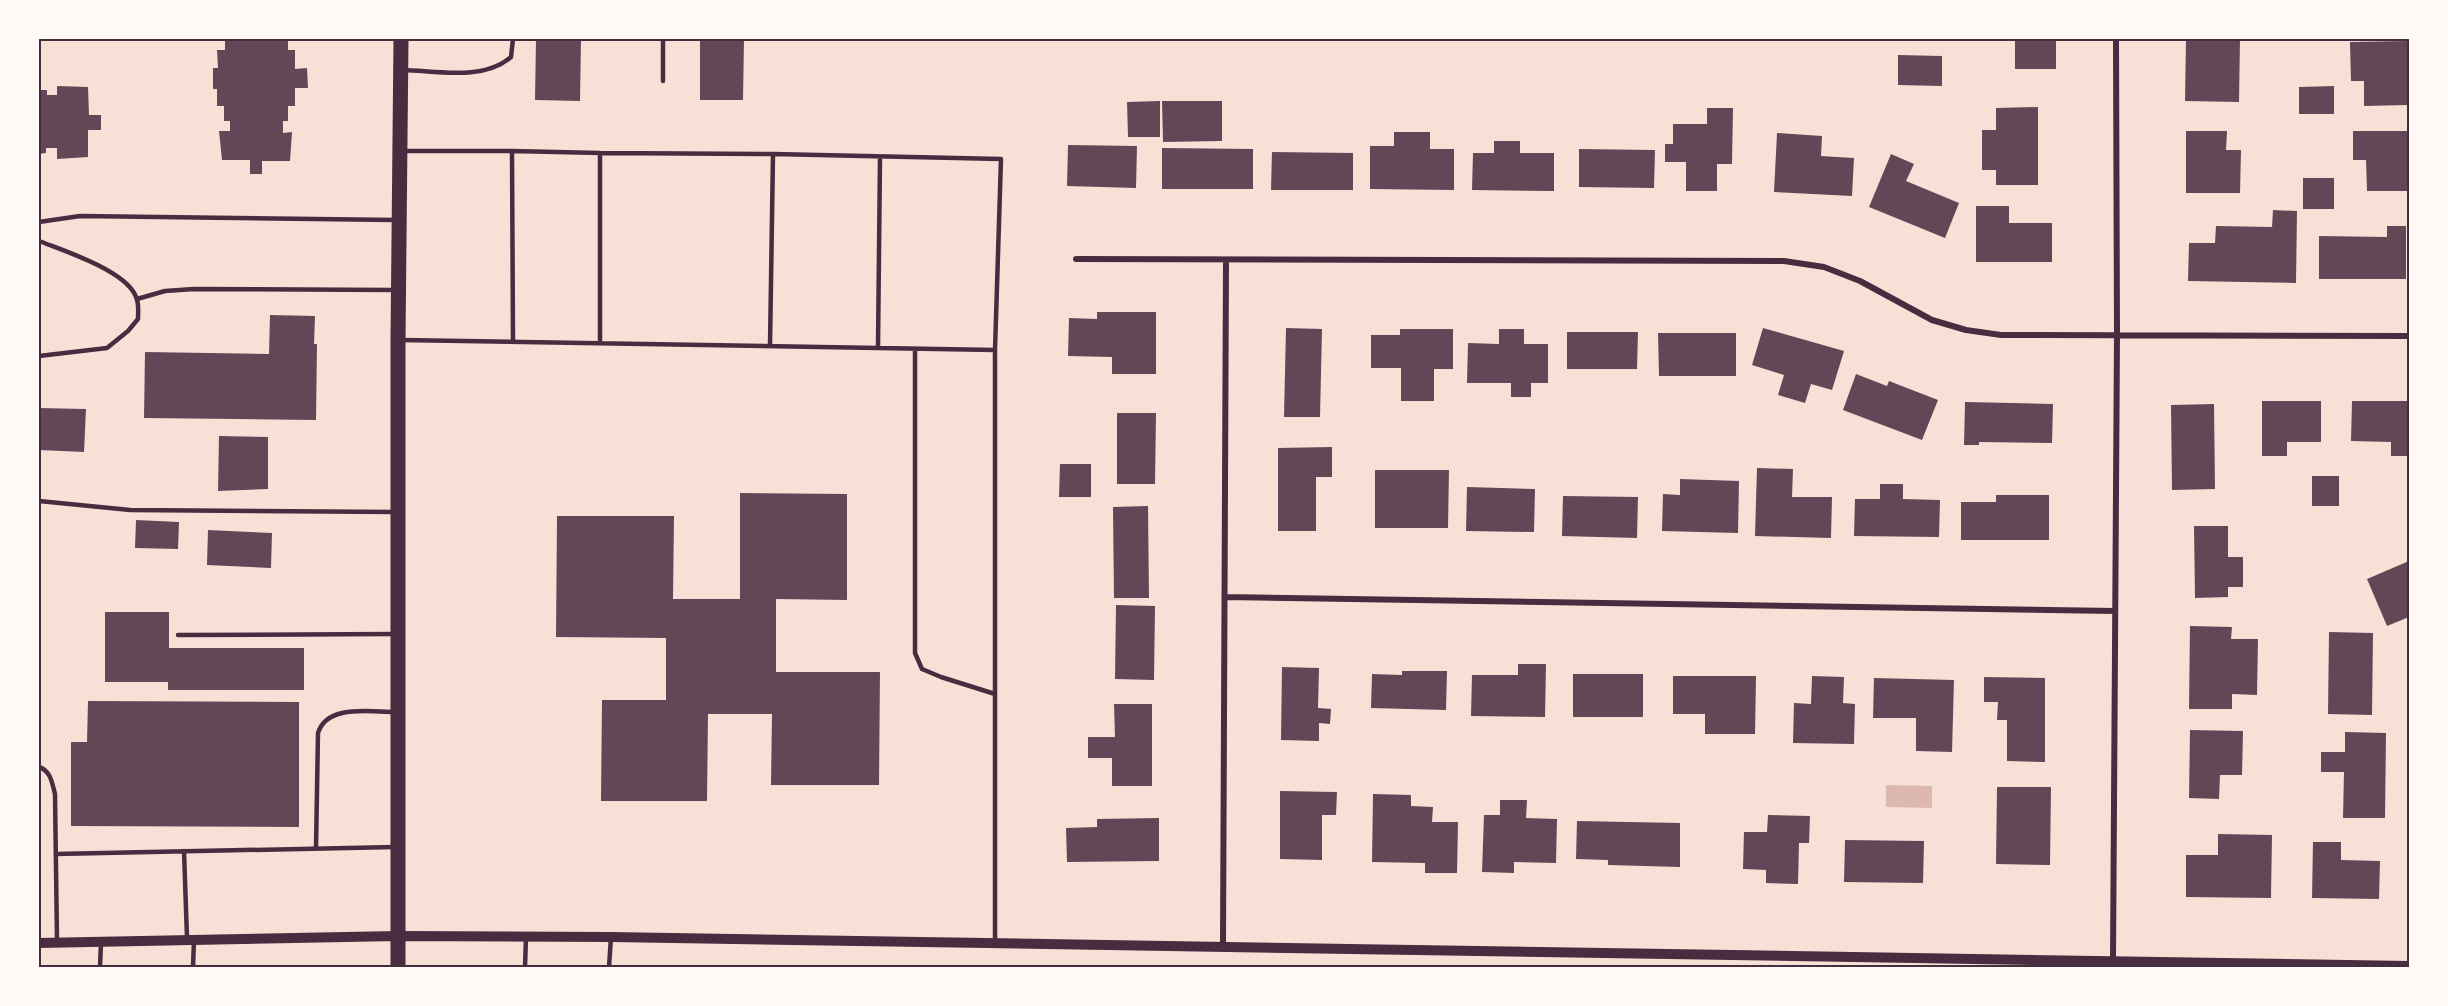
<svg xmlns="http://www.w3.org/2000/svg" width="2448" height="1006" viewBox="0 0 2448 1006" font-family="Merriweather,serif">
<style>
.water{fill:#dcb8b0}
.building{fill:#644757}
.lines{fill:none;stroke-linecap:round;stroke-linejoin:round}
.service{stroke:#4a2c40;stroke-width:4.5}
.minor{stroke:#4a2c40;stroke-width:6}
.tertiary{stroke:#4a2c40;stroke-width:10}
.primary{stroke:#4a2c40;stroke-width:15}
.neatline{fill:none;stroke:#4a2c40;stroke-width:2}
</style>
<rect width="100%" height="100%" fill="#f7e1d7"/>
<path class="water" d="M 1886,785 L 1932,786 L 1932,808 L 1886,807 Z"/>
<path class="building" d="M 225,39 L 288,39 L 288,50 L 295,50 L 295,69 L 307,68 L 308,88 L 295,88 L 295,106 L 288,106 L 288,121 L 283,121 L 283,133 L 292,132 L 290,161 L 262,161 L 262,174 L 250,174 L 250,160 L 222,160 L 219,131 L 230,131 L 230,121 L 224,121 L 224,106 L 217,106 L 217,89 L 213,89 L 213,68 L 218,68 L 217,50 L 225,50 Z
M 536,39 L 581,39 L 580,101 L 535,100 Z
M 700,39 L 744,39 L 743,100 L 700,100 Z
M 2015,39 L 2056,39 L 2056,69 L 2015,69 Z
M 2186,39 L 2240,40 L 2239,102 L 2185,101 Z
M 2407,41 L 2408,105 L 2364,106 L 2364,81 L 2351,81 L 2350,42 Z
M 1898,55 L 1942,56 L 1942,86 L 1898,85 Z
M 57,86 L 88,87 L 89,115 L 101,115 L 101,130 L 88,130 L 88,157 L 57,159 L 57,148 L 46,148 L 46,153 L 39,154 L 39,90 L 47,90 L 47,95 L 57,95 Z
M 2334,86 L 2334,114 L 2299,114 L 2299,87 Z
M 1160,101 L 1160,137 L 1128,137 L 1127,102 Z
M 1162,101 L 1222,101 L 1222,141 L 1163,142 Z
M 2038,107 L 2038,185 L 1996,185 L 1996,170 L 1982,170 L 1982,130 L 1996,130 L 1996,108 Z
M 1707,108 L 1733,108 L 1732,164 L 1717,164 L 1717,191 L 1686,191 L 1686,162 L 1665,162 L 1665,144 L 1673,144 L 1673,124 L 1707,124 Z
M 2186,131 L 2227,131 L 2226,150 L 2241,150 L 2240,193 L 2186,193 Z
M 2353,131 L 2407,131 L 2408,191 L 2367,191 L 2366,160 L 2353,160 Z
M 1394,132 L 1430,132 L 1430,149 L 1454,149 L 1454,190 L 1370,189 L 1370,146 L 1394,146 Z
M 1777,133 L 1822,136 L 1821,156 L 1854,158 L 1852,196 L 1774,192 Z
M 1494,141 L 1520,141 L 1520,153 L 1554,153 L 1554,191 L 1472,190 L 1473,153 L 1494,153 Z
M 1068,145 L 1137,146 L 1136,188 L 1067,186 Z
M 1162,148 L 1253,149 L 1253,189 L 1162,189 Z
M 1579,149 L 1655,150 L 1654,188 L 1579,187 Z
M 1272,152 L 1353,153 L 1353,190 L 1271,190 Z
M 1891,154 L 1914,164 L 1906,181 L 1959,203 L 1945,238 L 1869,207 Z
M 2303,178 L 2334,178 L 2334,209 L 2303,209 Z
M 1976,206 L 2009,206 L 2009,223 L 2052,223 L 2052,262 L 1976,262 Z
M 2273,210 L 2297,211 L 2296,283 L 2188,281 L 2189,243 L 2215,243 L 2216,226 L 2272,227 Z
M 2387,226 L 2406,226 L 2406,279 L 2319,279 L 2319,236 L 2387,237 Z
M 1097,312 L 1156,312 L 1156,374 L 1112,374 L 1112,357 L 1068,356 L 1069,318 L 1097,319 Z
M 270,315 L 315,316 L 314,344 L 317,344 L 316,420 L 144,418 L 145,352 L 269,354 Z
M 1286,328 L 1322,329 L 1320,417 L 1284,417 Z
M 1763,328 L 1844,351 L 1832,390 L 1811,384 L 1805,403 L 1778,395 L 1784,375 L 1752,365 Z
M 1400,329 L 1453,329 L 1453,369 L 1434,369 L 1434,401 L 1401,401 L 1401,368 L 1371,368 L 1371,335 L 1400,335 Z
M 1499,329 L 1524,329 L 1524,344 L 1548,344 L 1548,383 L 1531,383 L 1531,397 L 1511,397 L 1511,383 L 1467,383 L 1468,343 L 1499,344 Z
M 1567,332 L 1638,332 L 1637,369 L 1567,369 Z
M 1658,333 L 1736,333 L 1736,376 L 1659,376 Z
M 1856,374 L 1887,386 L 1889,381 L 1938,400 L 1922,440 L 1843,410 Z
M 2262,401 L 2321,401 L 2321,442 L 2287,442 L 2287,456 L 2262,456 Z
M 2352,401 L 2409,401 L 2409,456 L 2391,456 L 2391,442 L 2351,441 Z
M 1965,402 L 2053,404 L 2052,443 L 1979,442 L 1979,445 L 1964,445 Z
M 2214,404 L 2215,489 L 2172,490 L 2171,405 Z
M 39,408 L 86,409 L 84,452 L 39,450 Z
M 1117,413 L 1156,413 L 1155,484 L 1117,484 Z
M 219,436 L 268,437 L 268,489 L 218,491 Z
M 1332,447 L 1332,477 L 1316,477 L 1316,531 L 1278,531 L 1278,448 Z
M 1060,464 L 1091,464 L 1091,497 L 1059,497 Z
M 1757,468 L 1793,469 L 1792,497 L 1832,497 L 1831,538 L 1755,536 Z
M 1375,470 L 1449,470 L 1448,528 L 1375,528 Z
M 2312,476 L 2339,476 L 2339,506 L 2312,506 Z
M 1680,479 L 1739,481 L 1738,533 L 1662,531 L 1663,494 L 1680,495 Z
M 1880,484 L 1903,484 L 1903,499 L 1940,500 L 1939,537 L 1854,536 L 1855,499 L 1880,499 Z
M 1467,487 L 1535,489 L 1534,532 L 1466,531 Z
M 740,493 L 847,494 L 847,600 L 776,599 L 776,672 L 880,672 L 879,785 L 771,785 L 772,714 L 708,714 L 707,801 L 601,801 L 602,700 L 666,700 L 666,638 L 556,637 L 557,516 L 674,516 L 673,599 L 740,599 Z
M 1996,495 L 2049,495 L 2049,540 L 1961,540 L 1961,502 L 1996,502 Z
M 1563,496 L 1638,497 L 1637,538 L 1562,536 Z
M 1148,506 L 1149,598 L 1114,598 L 1113,507 Z
M 136,520 L 179,522 L 178,549 L 135,548 Z
M 2194,526 L 2228,526 L 2228,557 L 2243,557 L 2243,587 L 2228,587 L 2228,597 L 2195,598 Z
M 208,530 L 272,533 L 271,568 L 207,565 Z
M 2409,561 L 2409,617 L 2387,626 L 2367,579 Z
M 1116,605 L 1155,606 L 1154,680 L 1115,679 Z
M 105,612 L 169,612 L 169,648 L 304,648 L 304,690 L 168,690 L 168,682 L 105,682 Z
M 2190,626 L 2232,627 L 2231,639 L 2258,639 L 2257,695 L 2232,694 L 2232,709 L 2189,709 Z
M 2329,632 L 2373,633 L 2372,715 L 2328,714 Z
M 1518,664 L 1546,664 L 1545,717 L 1471,716 L 1472,675 L 1518,675 Z
M 1282,667 L 1319,668 L 1318,708 L 1331,709 L 1330,724 L 1319,723 L 1319,741 L 1281,740 Z
M 1402,671 L 1447,671 L 1446,710 L 1371,708 L 1372,674 L 1402,675 Z
M 1573,674 L 1643,674 L 1643,717 L 1573,717 Z
M 1673,676 L 1756,676 L 1755,734 L 1705,734 L 1705,714 L 1673,714 Z
M 1812,676 L 1844,677 L 1843,703 L 1855,704 L 1854,744 L 1793,743 L 1794,703 L 1811,704 Z
M 1984,677 L 2045,678 L 2045,762 L 2007,761 L 2007,720 L 1997,720 L 1998,702 L 1984,702 Z
M 1874,678 L 1954,680 L 1952,752 L 1916,751 L 1916,718 L 1873,718 Z
M 88,701 L 299,702 L 299,827 L 71,826 L 71,742 L 87,742 Z
M 1114,704 L 1152,704 L 1152,786 L 1112,786 L 1112,758 L 1088,758 L 1088,737 L 1115,737 Z
M 2190,730 L 2243,731 L 2242,775 L 2220,775 L 2219,799 L 2189,798 Z
M 2345,732 L 2386,733 L 2385,818 L 2343,818 L 2344,772 L 2321,772 L 2321,752 L 2345,752 Z
M 1997,787 L 2051,787 L 2050,865 L 1996,864 Z
M 1280,791 L 1337,792 L 1336,815 L 1322,815 L 1322,860 L 1280,859 Z
M 1373,794 L 1411,795 L 1411,806 L 1433,807 L 1432,822 L 1458,822 L 1457,873 L 1425,873 L 1425,863 L 1372,862 Z
M 1500,800 L 1527,800 L 1526,818 L 1557,819 L 1556,863 L 1514,862 L 1514,873 L 1482,872 L 1484,815 L 1500,815 Z
M 1768,815 L 1810,816 L 1809,843 L 1799,843 L 1798,884 L 1766,883 L 1766,870 L 1743,869 L 1744,832 L 1767,832 Z
M 1159,818 L 1159,861 L 1067,862 L 1066,828 L 1097,827 L 1097,819 Z
M 1577,821 L 1680,823 L 1680,867 L 1608,865 L 1608,860 L 1576,859 Z
M 2218,834 L 2272,835 L 2271,898 L 2186,897 L 2186,855 L 2218,855 Z
M 1845,840 L 1924,841 L 1923,883 L 1844,882 Z
M 2313,842 L 2341,842 L 2341,860 L 2380,861 L 2379,899 L 2312,898 Z"/>
<g class="lines">
<path class="service" d="M 663,39 L 663,81
M 404,70 C 437,71 484,81 511,57 L 513,39
M 402,151 L 512,151 L 513,342
M 512,151 L 600,153 L 600,343
M 600,153 L 773,154
M 39,222 L 80,216 L 396,220
M 39,241 C 64,251 131,272 137,300 C 139,306 138,313 138,319 L 128,331 L 107,348 L 39,356
M 137,299 L 165,291 L 194,289 L 394,290
M 400,340 L 995,350
M 770,346 L 773,154 L 1001,159 L 995,350 L 995,942
M 878,348 L 880,157
M 915,349 L 915,653 L 922,669 L 941,677 L 995,694
M 39,501 L 130,510 L 396,512
M 178,635 L 394,634
M 39,767 C 51,771 52,783 55,794 L 57,941
M 316,848 L 318,733 C 327,704 370,712 394,712
M 184,851 L 187,938
M 56,854 L 395,847
M 100,967 L 101,943
M 193,967 L 194,940
M 525,967 L 526,937
M 609,967 L 611,937"/>
<path class="minor" d="M 1076,259 L 1784,261 L 1824,267 L 1860,281 L 1932,320 L 1966,330 L 2001,335 L 2409,336
M 1225,597 L 2115,611
M 1223,945 L 1226,260
M 2113,960 L 2117,335 L 2116,39"/>
<path class="tertiary" d="M 39,943 L 398,936 L 611,937 L 2409,966"/>
<path class="primary" d="M 398,967 L 398,340 L 401,39"/>
</g>
<rect width="2448" height="1006" fill="none" stroke="#fffaf5" stroke-width="81"/>
<rect x="40" y="40" width="2368" height="926" class="neatline"/>
</svg>
